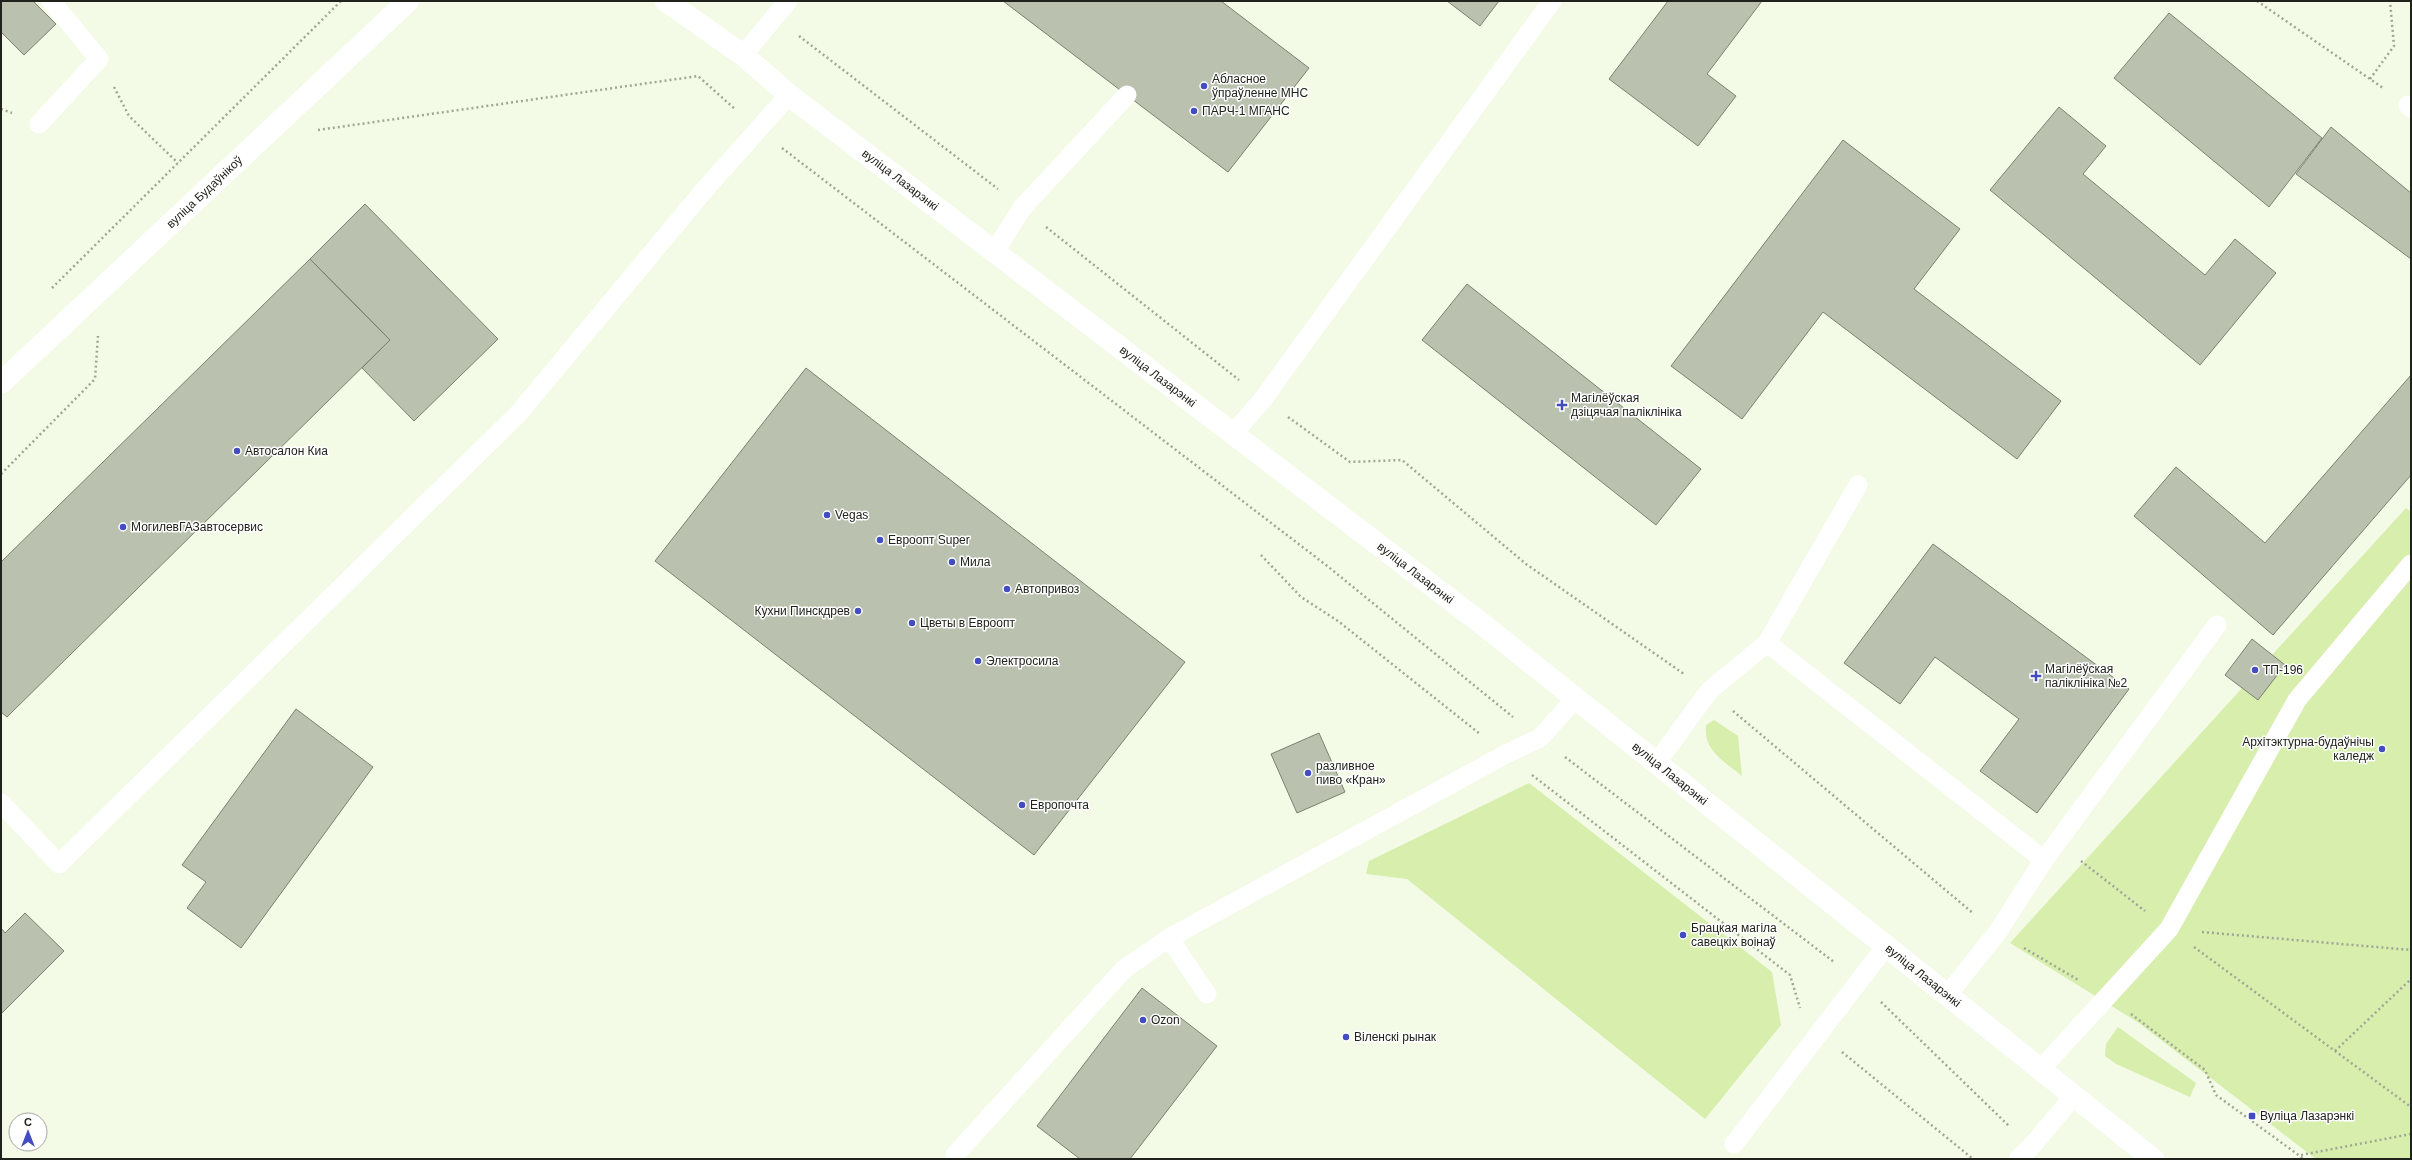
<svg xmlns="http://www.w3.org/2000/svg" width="2412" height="1160" viewBox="0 0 2412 1160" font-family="Arial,sans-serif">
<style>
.green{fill:#d7eead}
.building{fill:#bac1ae;stroke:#7b8270}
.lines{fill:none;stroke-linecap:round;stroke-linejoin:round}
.path{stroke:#a0a696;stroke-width:2.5;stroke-dasharray:2 3;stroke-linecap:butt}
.lane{stroke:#fff;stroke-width:19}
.secondary{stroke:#fff;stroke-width:22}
.poi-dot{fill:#434cc0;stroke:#fff;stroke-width:1.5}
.labels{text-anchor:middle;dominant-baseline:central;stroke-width:3;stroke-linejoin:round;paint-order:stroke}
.poi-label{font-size:12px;fill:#20231b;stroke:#fff;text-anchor:start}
.street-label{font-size:12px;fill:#20231b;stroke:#fff}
</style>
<rect width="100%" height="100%" fill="#f3fbe6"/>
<path class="green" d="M 2406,508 L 2411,512 L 2411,1159 L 2316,1159 L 2139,1023 L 2010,943 Z
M 1714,720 L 1738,736 L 1742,776 C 1724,761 1703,751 1706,725 Z
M 1529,783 L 1772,972 L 1781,1025 L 1705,1119 L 1407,879 L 1366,874 L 1369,861 Z
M 2118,1027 L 2196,1083 L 2190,1097 L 2116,1064 L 2105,1056 L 2106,1044 Z"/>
<path class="building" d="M 1,1 L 33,1 L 56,24 L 24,55 L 1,32 Z
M 1003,1 L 1221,1 L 1309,68 L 1228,172 Z
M 1447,1 L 1499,1 L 1480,26 Z
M 1668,1 L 1762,1 L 1707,74 L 1736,96 L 1698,146 L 1609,79 Z
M 2169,13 L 2322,138 L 2269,207 L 2114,78 Z
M 2059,107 L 2106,146 L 2083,174 L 2205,275 L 2235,239 L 2276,273 L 2200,365 L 1990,190 Z
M 2331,127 L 2411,193 L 2411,259 L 2296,174 Z
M 1843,140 L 1960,229 L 1914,289 L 2061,401 L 2017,459 L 1823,312 L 1742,419 L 1671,366 Z
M 365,204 L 498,339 L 414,421 L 362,368 L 390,340 L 310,259 Z
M 310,259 L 390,340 L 7,717 L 1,712 L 1,562 Z
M 1467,284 L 1701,469 L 1656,525 L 1422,340 Z
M 806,368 L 1185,662 L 1034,855 L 655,561 Z
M 2411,375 L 2411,475 L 2273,635 L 2134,516 L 2176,467 L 2265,543 Z
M 1933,544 L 2129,689 L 2037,813 L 1980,771 L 2019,719 L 1935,657 L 1900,704 L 1844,663 Z
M 2252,639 L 2285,665 L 2258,700 L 2225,675 Z
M 296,709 L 373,767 L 241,948 L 187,908 L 206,882 L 182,865 Z
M 1319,733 L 1345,792 L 1297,813 L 1271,754 Z
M 25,913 L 64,951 L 1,1014 L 1,928 L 5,933 Z
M 1142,988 L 1217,1046 L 1130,1159 L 1080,1159 L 1037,1126 Z"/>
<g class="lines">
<path class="path" d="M 2257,1 L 2383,88
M 799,36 L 998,189
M 2370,79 L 2394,46 L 2390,1
M 114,87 L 129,116 L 178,163
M 1,109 L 12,113
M 318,130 L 698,76 L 736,110
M 782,148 L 1326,565 L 1513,717
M 1046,227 L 1239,380
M 52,288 L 341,1
M 1288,417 L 1350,462 L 1402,460 L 1526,564 L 1684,674
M 1,474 L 95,379 L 98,336
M 1261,555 L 1301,597 L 1338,621 L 1480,734
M 1733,711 L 1974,914
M 1565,757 L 1834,962
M 1532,775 L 1790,975 L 1800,1008
M 2081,861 L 2145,911
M 2202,932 L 2411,950
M 2194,947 L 2411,1107
M 2024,948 L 2080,981
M 1881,1002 L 2009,1126
M 2131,1014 L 2205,1070 L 2216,1095 L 2304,1159
M 2335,1051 L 2411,979
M 1842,1052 L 1973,1159
M 2301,1155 L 2411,1134"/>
<path class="lane" d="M 743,55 L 788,1
M 2408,105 L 2411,108
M 39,124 L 99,59 L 51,1
M 995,251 L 1022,208 L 1127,95
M 1233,434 L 1263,399 L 1552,1
M 1767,643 L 2044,860
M 1657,762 L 1709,691 L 1767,643 L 1858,485
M 1,803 L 59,864 L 518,414 L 706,188 L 789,95
M 1169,938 L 1207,994
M 1948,994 L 1997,933 L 2044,860 L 2217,625
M 2041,1069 L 2169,929 L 2297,700 L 2411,564
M 1734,1144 L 1886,946
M 955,1155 L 1124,969 L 1169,938 L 1506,754 L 1540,738 L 1576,698
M 2018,1159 L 2031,1147 L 2074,1096"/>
<g class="secondary">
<path id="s1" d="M 666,1 L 743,55 L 789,95 L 1481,623 L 2153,1159"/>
<path id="s2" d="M 1,383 L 408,1"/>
</g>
</g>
<g class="poi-dot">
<circle cx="1204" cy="86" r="4"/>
<circle cx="1194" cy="111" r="4"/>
<path d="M1560 399h4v4h4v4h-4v4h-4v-4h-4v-4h4z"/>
<circle cx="237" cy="451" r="4"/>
<circle cx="827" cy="515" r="4"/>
<circle cx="123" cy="527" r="4"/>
<circle cx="880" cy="540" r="4"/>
<circle cx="952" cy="562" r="4"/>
<circle cx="1007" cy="589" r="4"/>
<circle cx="858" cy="611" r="4"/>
<circle cx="912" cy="623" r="4"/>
<circle cx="978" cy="661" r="4"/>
<circle cx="2255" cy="670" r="4"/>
<path d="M2034 670h4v4h4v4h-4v4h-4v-4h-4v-4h4z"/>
<circle cx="2382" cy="749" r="4"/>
<circle cx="1308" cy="773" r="4"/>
<circle cx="1022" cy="805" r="4"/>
<circle cx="1683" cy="935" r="4"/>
<circle cx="1143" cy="1020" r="4"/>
<circle cx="1346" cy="1037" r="4"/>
<rect x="2248" y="1112" width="8" height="8" rx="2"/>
</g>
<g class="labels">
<g class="poi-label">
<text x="1212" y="79">Абласное<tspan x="1212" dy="14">ўпраўленне МНС</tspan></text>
<text x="1202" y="111">ПАРЧ-1 МГАНС</text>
<text x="1571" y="398">Магілёўская<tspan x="1571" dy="14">дзіцячая паліклініка</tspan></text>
<text x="245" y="451">Автосалон Киа</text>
<text x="835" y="515">Vegas</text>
<text x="131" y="527">МогилевГАЗавтосервис</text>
<text x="888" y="540">Евроопт Super</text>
<text x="960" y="562">Мила</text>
<text x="1015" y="589">Автопривоз</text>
<text x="850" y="611" text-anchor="end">Кухни Пинскдрев</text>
<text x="920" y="623">Цветы в Евроопт</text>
<text x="986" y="661">Электросила</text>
<text x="2045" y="669">Магілёўская<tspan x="2045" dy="14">паліклініка №2</tspan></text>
<text x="2263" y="670">ТП-196</text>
<text x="2374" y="742" text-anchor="end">Архітэктурна-будаўнічы<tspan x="2374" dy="14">каледж</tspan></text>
<text x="1316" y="766">разливное<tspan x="1316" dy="14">пиво «Кран»</tspan></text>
<text x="1030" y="805">Европочта</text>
<text x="1691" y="928">Брацкая магіла<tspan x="1691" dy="14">савецкіх воінаў</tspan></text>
<text x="1151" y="1020">Ozon</text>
<text x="1354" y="1037">Віленскі рынак</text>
<text x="2260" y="1116">Вуліца Лазарэнкі</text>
</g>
<g class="street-label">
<text stroke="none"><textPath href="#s1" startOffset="295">вуліца Лазарэнкі</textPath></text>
<text stroke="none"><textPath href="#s2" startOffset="279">вуліца Будаўнікоў</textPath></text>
<text stroke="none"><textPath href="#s1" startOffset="619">вуліца Лазарэнкі</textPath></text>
<text stroke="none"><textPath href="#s1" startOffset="943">вуліца Лазарэнкі</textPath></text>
<text stroke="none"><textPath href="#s1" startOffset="1267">вуліца Лазарэнкі</textPath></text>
<text stroke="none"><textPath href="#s1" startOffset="1591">вуліца Лазарэнкі</textPath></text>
</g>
</g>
<rect width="2412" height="1160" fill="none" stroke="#20231b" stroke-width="4"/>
<g transform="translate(28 1132)"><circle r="19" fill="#ffffff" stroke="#a6a7a4"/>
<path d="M0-3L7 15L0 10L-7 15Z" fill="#434cc0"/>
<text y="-6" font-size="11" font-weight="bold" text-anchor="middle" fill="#20231b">С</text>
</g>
</svg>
